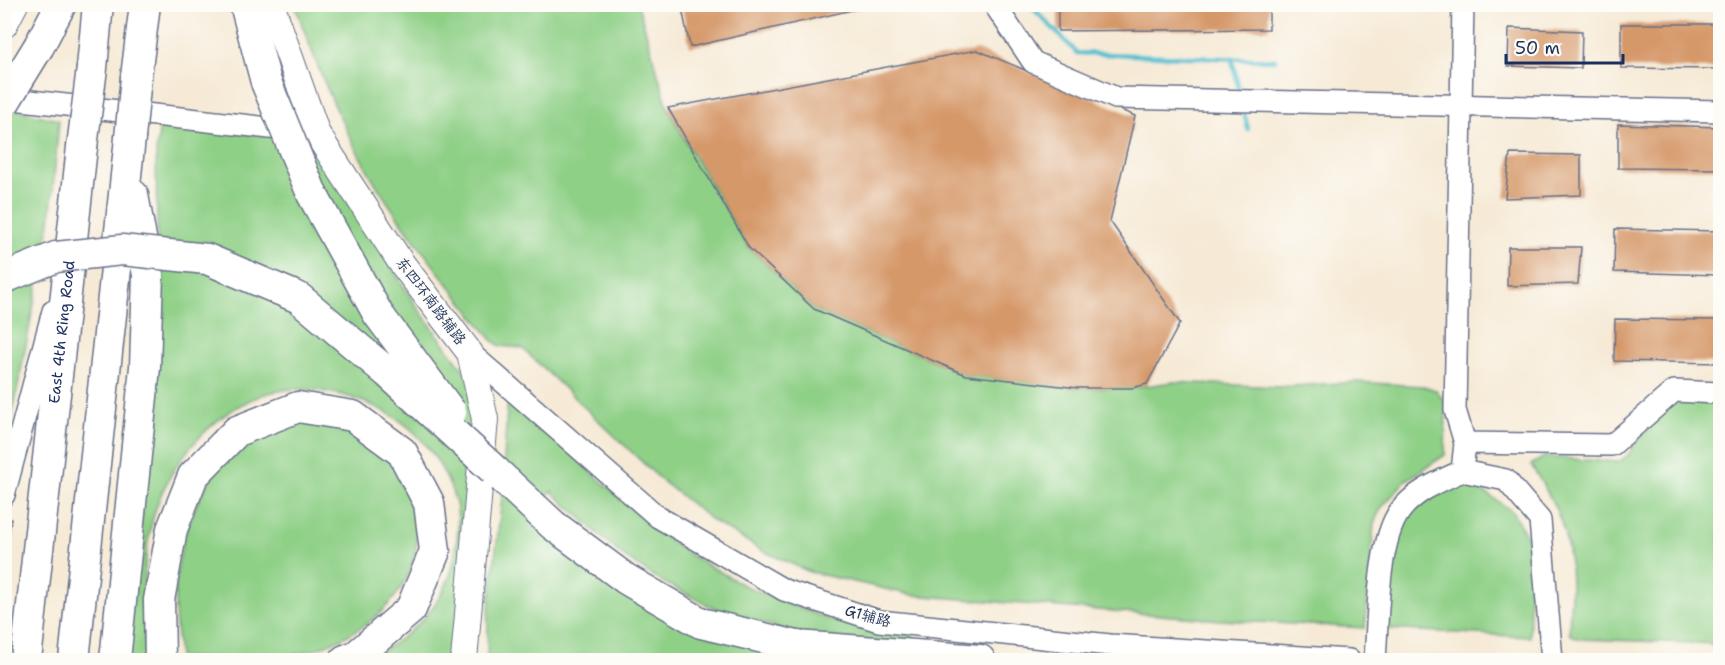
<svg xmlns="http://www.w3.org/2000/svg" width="1725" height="665" viewBox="0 0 1725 665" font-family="'Shantell Sans','LXGW WenKai TC',sans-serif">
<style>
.green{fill:#8fd087;stroke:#558072;stroke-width:1.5}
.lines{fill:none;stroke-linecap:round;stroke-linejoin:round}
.stream{stroke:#53bed0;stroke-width:4.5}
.building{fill:#d59869}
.minor-casing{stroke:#687088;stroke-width:24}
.major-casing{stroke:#687088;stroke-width:28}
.highway-casing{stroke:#687088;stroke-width:33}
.minor{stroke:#fff;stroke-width:21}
.major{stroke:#fff;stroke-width:26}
.highway{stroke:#fff;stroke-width:30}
.highway-bridge-casing{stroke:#687088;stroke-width:33;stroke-linecap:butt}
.highway-bridge{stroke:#fff;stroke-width:30}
.labels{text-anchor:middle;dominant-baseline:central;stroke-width:4.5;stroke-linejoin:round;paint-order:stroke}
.street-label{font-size:15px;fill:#1b2f5e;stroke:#fdfcf7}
</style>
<rect width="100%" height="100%" fill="#fdfcf7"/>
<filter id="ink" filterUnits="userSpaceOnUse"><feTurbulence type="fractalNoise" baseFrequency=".0167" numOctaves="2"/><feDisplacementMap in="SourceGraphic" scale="12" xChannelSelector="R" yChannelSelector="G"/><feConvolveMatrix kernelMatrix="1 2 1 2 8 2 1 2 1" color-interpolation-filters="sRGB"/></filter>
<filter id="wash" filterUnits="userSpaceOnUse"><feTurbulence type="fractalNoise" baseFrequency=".008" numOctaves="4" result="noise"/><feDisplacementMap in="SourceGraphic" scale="24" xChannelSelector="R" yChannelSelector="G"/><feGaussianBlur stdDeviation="1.35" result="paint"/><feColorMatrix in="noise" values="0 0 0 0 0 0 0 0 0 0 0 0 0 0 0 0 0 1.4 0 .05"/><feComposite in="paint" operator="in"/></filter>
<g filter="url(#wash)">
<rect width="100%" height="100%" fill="#f6ead6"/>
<path class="green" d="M 295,5 L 638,5 L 668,108 L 682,135 L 749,248 L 814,309 L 966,375 L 1078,388 L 1132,388 L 1173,382 L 1278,387 L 1357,382 L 1421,386 L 1436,390 L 1446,403 L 1445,455 L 1405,481 L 1382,507 L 1374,523 L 1365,628 L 1221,620 L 912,595 L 810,572 L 763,551 L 714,522 L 660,479 L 522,348 L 500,346 L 492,340 C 462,301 430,263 402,223 C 354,158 321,80 295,5 Z
M 13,109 L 59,120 L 50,222 L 5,452 L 4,122 Z
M 160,126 L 274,136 L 314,146 L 417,307 L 469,377 L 477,402 L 454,660 L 363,660 C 404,643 446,606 454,560 C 457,542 461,515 454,497 C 447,475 433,452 417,435 C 383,400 308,378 262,395 C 219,411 182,449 163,490 C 139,543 144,605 145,660 L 119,660 L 158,285 L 156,151 Z
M 1677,397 L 1720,398 L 1720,644 L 1579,639 L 1570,634 C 1568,616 1572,600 1571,582 C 1570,532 1557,506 1531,465 L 1544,457 L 1619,462 L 1628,455 L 1642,434 Z
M 513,400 L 648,524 L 685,552 L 745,586 L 830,620 L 913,633 L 913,646 L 793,633 L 714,608 L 661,581 L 620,554 L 551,491 L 532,513 L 588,559 L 820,660 L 487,660 L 488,618 L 502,498 L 507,407 Z
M 316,420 C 339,429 370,439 390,455 C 405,468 413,493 416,512 C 426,589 371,634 302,653 C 267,663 216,657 179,657 C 176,627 172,595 178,565 C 187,512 218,446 270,425 C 283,419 302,421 316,420 Z
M 1468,486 L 1480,489 L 1512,511 L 1529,541 L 1530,637 L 1387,629 C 1394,564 1384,494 1468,486 Z"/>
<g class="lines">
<path class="stream" d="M 1029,4 L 1077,53 L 1275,60
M 1232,59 L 1240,94
M 1242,105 L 1248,129"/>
</g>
<g id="blocks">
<path class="building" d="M 681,4 L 874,4 L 874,5 L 690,47 Z
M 1058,4 L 1269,4 L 1269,29 L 1058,31 Z
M 1621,24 L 1720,24 L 1720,69 L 1621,68 Z
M 1509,28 L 1582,31 L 1581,68 L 1508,66 Z
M 977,50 L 1135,116 L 1110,221 L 1180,323 L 1147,384 L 1132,388 L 1078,388 L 966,375 L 814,309 L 749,248 L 668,108 Z
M 1618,124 L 1720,127 L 1720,169 L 1618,168 Z
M 1510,154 L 1581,155 L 1581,195 L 1505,198 Z
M 1615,229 L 1720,231 L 1720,275 L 1614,272 Z
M 1508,247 L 1581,247 L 1578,284 L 1507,286 Z
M 1615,319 L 1720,320 L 1720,363 L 1614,361 Z
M 4,519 L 11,519 L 6,561 L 4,561 Z"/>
</g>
</g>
<g filter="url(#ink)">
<use href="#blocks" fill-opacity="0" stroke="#687088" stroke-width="1.5"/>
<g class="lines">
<g class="minor-casing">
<path id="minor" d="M 994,4 L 1033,62 L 1116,98 L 1720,111
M 1463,4 L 1455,410 L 1465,443 L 1462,471 L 1506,480 L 1540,520 L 1552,660
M 4,98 L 296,131
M 470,353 L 658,517 L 784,590 L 879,621 L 1110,645 L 1349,660
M 1465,443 L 1612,445 L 1674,391 L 1720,393
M 4,495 L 53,311
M 1375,660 C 1378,621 1377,542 1400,511 C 1415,491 1440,481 1462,471"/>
</g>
<g class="major-casing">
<path id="major" d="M 271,4 L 317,134 L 400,261 L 470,353 L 485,419 L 464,660
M 4,25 L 15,4"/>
</g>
<g class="highway-casing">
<g id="highway">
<path d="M 245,4 L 266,82"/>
<path d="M 39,46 L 61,4"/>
<path d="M 92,68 L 98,4"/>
<path d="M 136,77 L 145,4"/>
<path d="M 494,470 L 553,525 L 626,579 L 701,623 L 797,646 L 980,660"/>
<path id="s1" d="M 26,660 L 82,147"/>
<path d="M 74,660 L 130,138"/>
<path d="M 115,660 L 145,367 L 148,275 L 133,195"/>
<path d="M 160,660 L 159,600 L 172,529 L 193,476 L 237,431 L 298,407 L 353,416 L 402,452 L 429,503 L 435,551 L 411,609 L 356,656 L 345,660"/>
</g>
</g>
<use href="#minor" class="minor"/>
<use href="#major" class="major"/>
<use href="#highway" class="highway"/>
<g class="highway-bridge-casing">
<path id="highway-bridge" d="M 266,82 L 312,194 L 378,314 L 451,412
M 4,103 L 39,46
M 130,138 L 136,77
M 82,147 L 92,68
M 4,278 L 56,257 L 122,250 L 207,259 L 299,298 L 388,373 L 494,470"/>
</g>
<use href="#highway-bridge" class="highway-bridge"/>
</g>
</g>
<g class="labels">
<g class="street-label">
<text transform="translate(431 301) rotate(53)">东四环南路辅路</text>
<text stroke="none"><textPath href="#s1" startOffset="330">East 4th Ring Road</textPath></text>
<text transform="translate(868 616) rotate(15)">G1辅路</text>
</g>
</g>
<rect width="1725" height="665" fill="none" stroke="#fdfcf7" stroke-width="24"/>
<path d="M1506 54v9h117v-9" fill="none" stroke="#1b2f5e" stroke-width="3"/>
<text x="1515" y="54" font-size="18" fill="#1b2f5e" stroke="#fdfcf7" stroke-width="4.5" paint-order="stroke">50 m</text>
</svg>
